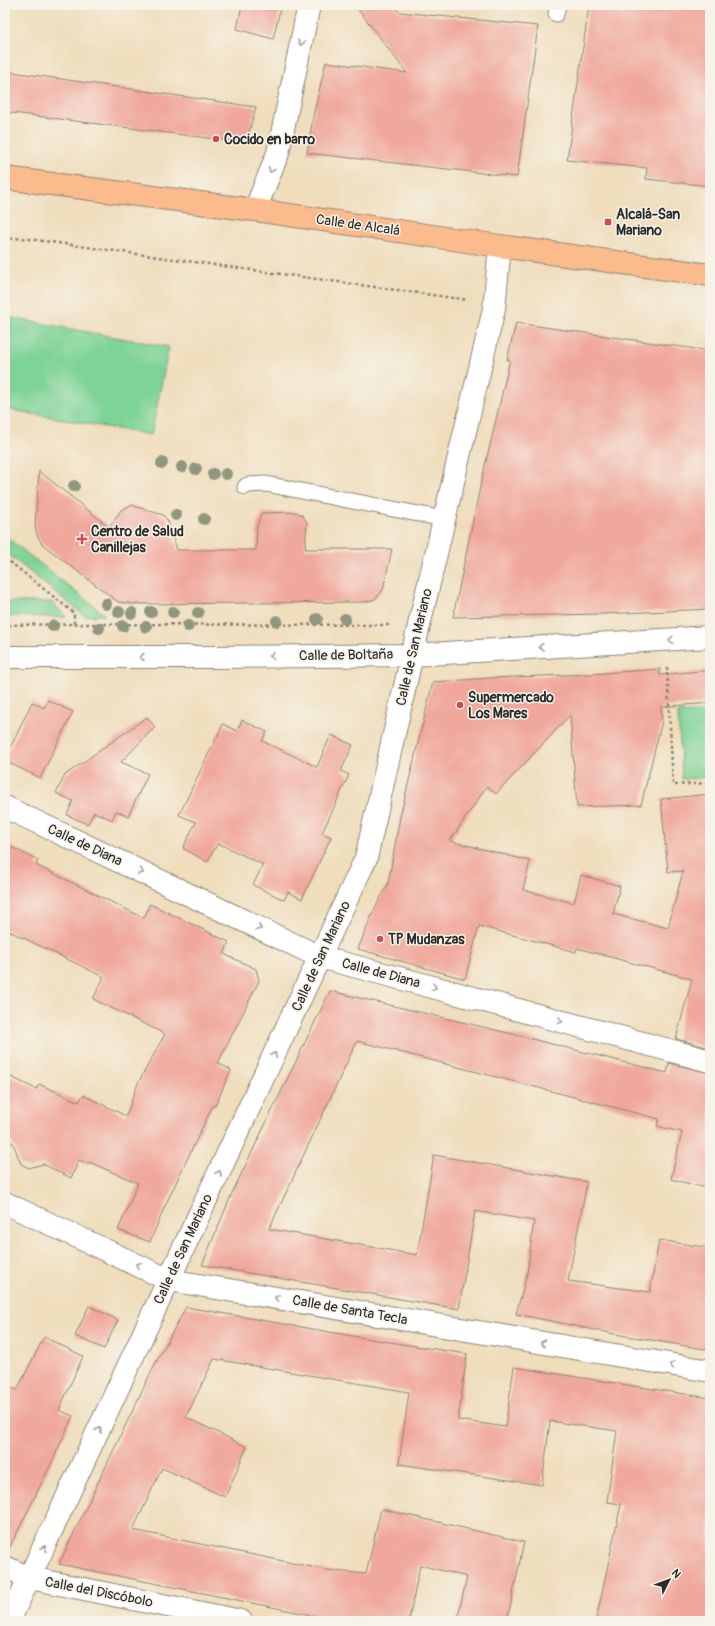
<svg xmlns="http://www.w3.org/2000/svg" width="715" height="1626" viewBox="0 0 715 1626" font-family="Pangolin,sans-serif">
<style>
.green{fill:#7ed397;stroke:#547f61}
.building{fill:#f0a89c}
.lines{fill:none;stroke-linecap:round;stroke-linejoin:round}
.lane-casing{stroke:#8d8474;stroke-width:17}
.street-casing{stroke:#8d8474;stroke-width:24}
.primary-casing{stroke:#8d8474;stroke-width:24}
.path{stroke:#8d8474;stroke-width:2.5;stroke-dasharray:3 3;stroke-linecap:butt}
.lane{stroke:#fff;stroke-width:15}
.street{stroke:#fff;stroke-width:22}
.primary{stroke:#fbbb8d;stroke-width:22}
.tree{fill:#91977e}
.oneway{stroke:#a0a0a0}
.poi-dot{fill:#d1495b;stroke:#f7f3e8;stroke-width:1.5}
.labels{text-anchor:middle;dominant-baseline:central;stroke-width:3;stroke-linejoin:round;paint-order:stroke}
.poi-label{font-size:14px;font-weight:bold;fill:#2b2b2b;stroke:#f7f3e8;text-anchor:start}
.street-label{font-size:14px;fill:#2b2b2b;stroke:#f7f3e8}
</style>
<rect width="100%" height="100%" fill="#f7f3e8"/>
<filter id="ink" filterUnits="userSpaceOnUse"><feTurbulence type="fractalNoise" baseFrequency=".025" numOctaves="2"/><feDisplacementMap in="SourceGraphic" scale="8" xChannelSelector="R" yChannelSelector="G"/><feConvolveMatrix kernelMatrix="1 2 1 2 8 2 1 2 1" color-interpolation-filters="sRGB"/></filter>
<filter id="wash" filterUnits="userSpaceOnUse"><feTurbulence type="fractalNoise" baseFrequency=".012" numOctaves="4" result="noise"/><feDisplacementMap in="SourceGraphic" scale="16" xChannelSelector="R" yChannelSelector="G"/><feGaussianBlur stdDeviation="0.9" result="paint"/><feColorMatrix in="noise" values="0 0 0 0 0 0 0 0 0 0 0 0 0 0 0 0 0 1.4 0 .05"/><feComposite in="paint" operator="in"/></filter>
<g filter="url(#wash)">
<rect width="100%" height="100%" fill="#efddbc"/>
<path class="green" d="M 12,318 L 169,347 L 151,435 L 5,409 L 5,350 Z
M 5,536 L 105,615 L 85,616 L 5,552 Z
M 5,602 L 52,602 L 66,617 L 5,616 Z
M 710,711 L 710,777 L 682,779 L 678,713 Z"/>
<g id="blocks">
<path class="building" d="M 242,5 L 281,5 L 273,39 L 237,29 Z
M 355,5 L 393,5 L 399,12 L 538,26 L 517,177 L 307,153 L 314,112 L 326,62 L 407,73 Z
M 589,5 L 710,5 L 710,186 L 646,179 L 647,168 L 567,160 Z
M 5,71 L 256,107 L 246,143 L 5,112 Z
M 516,323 L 710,351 L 710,609 L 603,614 L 453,617 L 480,487 L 510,360 L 507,360 Z
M 39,471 L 109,527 L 121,510 L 131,505 L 163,515 L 168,521 L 177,550 L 256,550 L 257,525 L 262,513 L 296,512 L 302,515 L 307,522 L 305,549 L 392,549 L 383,590 L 375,599 L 365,602 L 134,604 L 118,602 L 42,544 L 37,535 L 35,526 Z
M 660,669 L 660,675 L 710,670 L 710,703 L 661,707 L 662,721 L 641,805 L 577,807 L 570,715 L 496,794 L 487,786 L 450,841 L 530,861 L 523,890 L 574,903 L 581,875 L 620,886 L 613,914 L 668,928 L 683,871 L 668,872 L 661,799 L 710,794 L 710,1048 L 676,1039 L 692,979 L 577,948 L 576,952 L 479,926 L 465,979 L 358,949 L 373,912 L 388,884 L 400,817 L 433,682 L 491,678 L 591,674 Z
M 48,700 L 73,712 L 40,778 L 5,761 L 5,759 L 32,702 L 44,708 Z
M 147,717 L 155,727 L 121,762 L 148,774 L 128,816 L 116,811 L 112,820 L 94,812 L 88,824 L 67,815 L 73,801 L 56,793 L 65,775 Z
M 242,720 L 267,732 L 262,741 L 317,767 L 331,735 L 353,745 L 341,771 L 349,775 L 322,833 L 331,837 L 302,899 L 288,892 L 284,900 L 253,885 L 263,865 L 218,843 L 207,862 L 183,848 L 196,822 L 179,815 L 223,724 L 237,731 Z
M 5,844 L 38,860 L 36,865 L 144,918 L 150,904 L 229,942 L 224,954 L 256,969 L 259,981 L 218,1063 L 231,1070 L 215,1106 L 213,1105 L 164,1208 L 150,1242 L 118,1230 L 138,1183 L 89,1162 L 88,1164 L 79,1160 L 71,1178 L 43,1164 L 29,1168 L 21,1164 L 13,1143 L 5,1139 L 5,1074 L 36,1089 L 39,1084 L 79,1102 L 83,1095 L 126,1116 L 138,1083 L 165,1034 L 93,999 L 104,977 L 5,929 Z
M 330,991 L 500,1031 L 667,1073 L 669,1063 L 710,1073 L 710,1189 L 671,1179 L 682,1132 L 657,1126 L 659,1119 L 357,1041 L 269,1229 L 417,1255 L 434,1155 L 587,1182 L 568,1281 L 650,1292 L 659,1240 L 710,1248 L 710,1350 L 615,1334 L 516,1314 L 527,1274 L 534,1221 L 475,1211 L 459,1309 L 202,1265 L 233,1191 Z
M 89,1306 L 118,1320 L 104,1349 L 75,1336 Z
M 186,1307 L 370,1339 L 467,1354 L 458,1420 L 505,1427 L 514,1367 L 710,1398 L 710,1621 L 596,1621 L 621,1504 L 607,1502 L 617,1431 L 550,1421 L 542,1485 L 399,1464 L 409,1392 L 214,1359 L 186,1417 L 247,1447 L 225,1497 L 162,1468 L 133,1530 L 326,1570 L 366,1574 L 381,1509 L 524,1542 L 507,1621 L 457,1621 L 467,1577 L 420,1565 L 409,1621 L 341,1621 L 59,1564 L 153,1368 Z
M 44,1337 L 83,1356 L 59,1410 L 73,1416 L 51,1464 L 6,1555 L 5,1555 L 5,1385 L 17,1390 Z"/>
</g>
</g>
<g filter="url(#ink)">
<use href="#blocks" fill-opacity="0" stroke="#8d8474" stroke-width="1"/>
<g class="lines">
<g class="lane-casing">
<path id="lane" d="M 556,14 L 558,5
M 245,487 L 247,485 L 266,484 L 444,519"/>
</g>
<g class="street-casing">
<path id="street" d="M 255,210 L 278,153 L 309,5
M 5,657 L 217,657 L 412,655 L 710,637
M 5,807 L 320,957 L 710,1061
M 5,1203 L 169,1280 L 710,1371
M 5,1567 L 30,1578 L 241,1621
M 9,1621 L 366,858 L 412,655 L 494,309 L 500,246"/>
</g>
<g class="primary-casing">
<path id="primary" d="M 5,178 L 255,210 L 500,246 L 710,275"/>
</g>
<path class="path" d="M 5,241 L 8,239 L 22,238 L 468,300
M 5,558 L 74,613 L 74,624 L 5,625
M 74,624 L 391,625
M 667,667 L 673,785 L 710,783"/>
<use href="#lane" class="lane"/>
<use href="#street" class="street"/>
<use href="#primary" class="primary"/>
</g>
<g class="tree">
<circle cx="162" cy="463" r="6"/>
<circle cx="182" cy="467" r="6"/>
<circle cx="196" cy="469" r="6"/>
<circle cx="213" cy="474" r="6"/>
<circle cx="226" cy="474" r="6"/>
<circle cx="74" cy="486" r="6"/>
<circle cx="176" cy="515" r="6"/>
<circle cx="204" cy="519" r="6"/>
<circle cx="106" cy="604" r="6"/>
<circle cx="119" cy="612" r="6"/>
<circle cx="151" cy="612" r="6"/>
<circle cx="173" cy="612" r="6"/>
<circle cx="132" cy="613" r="6"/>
<circle cx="198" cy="613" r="6"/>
<circle cx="317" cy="619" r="6"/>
<circle cx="345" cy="619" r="6"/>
<circle cx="277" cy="621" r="6"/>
<circle cx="53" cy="626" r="6"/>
<circle cx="123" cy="626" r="6"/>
<circle cx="188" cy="626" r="6"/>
<circle cx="146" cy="627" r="6"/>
<circle cx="99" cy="628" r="6"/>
</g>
<defs><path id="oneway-chevron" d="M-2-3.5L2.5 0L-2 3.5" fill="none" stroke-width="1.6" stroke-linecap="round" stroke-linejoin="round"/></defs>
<g class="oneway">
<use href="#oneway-chevron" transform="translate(301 43) rotate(102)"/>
<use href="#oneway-chevron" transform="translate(271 170) rotate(112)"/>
<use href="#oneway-chevron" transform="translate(671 640) rotate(176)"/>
<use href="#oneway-chevron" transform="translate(541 647) rotate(177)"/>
<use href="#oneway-chevron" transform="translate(272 656) rotate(179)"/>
<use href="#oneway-chevron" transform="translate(142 657) rotate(-180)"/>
<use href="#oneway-chevron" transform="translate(141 872) rotate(25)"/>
<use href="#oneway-chevron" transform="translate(259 928) rotate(25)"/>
<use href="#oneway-chevron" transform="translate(434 987) rotate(15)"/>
<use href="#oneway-chevron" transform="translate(560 1021) rotate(15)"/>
<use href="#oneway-chevron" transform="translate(274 1055) rotate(-65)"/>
<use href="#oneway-chevron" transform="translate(219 1173) rotate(-65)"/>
<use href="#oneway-chevron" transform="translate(138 1265) rotate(-155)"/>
<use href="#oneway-chevron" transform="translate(277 1298) rotate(-170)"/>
<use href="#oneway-chevron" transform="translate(543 1343) rotate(-170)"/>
<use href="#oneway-chevron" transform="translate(672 1365) rotate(-170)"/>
<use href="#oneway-chevron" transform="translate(99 1430) rotate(-65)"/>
<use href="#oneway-chevron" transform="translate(44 1548) rotate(-65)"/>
</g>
</g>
<g class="poi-dot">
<circle cx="216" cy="139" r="4"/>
<rect x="604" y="218" width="8" height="8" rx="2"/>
<path d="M80 533h4v4h4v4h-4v4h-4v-4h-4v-4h4z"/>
<circle cx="460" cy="705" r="4"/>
<circle cx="380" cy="939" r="4"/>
</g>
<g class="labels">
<g class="poi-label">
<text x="224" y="139">Cocido en barro</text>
<text x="616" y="214">Alcalá-San<tspan x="616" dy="16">Mariano</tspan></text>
<text x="91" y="531">Centro de Salud<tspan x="91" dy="16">Canillejas</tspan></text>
<text x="468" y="697">Supermercado<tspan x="468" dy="16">Los Mares</tspan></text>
<text x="388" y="939">TP Mudanzas</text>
</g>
<g class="street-label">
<text transform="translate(358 225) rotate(8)">Calle de Alcalá</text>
<text transform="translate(414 647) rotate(-77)">Calle de San Mariano</text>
<text transform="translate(346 655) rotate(-1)">Calle de Boltaña</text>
<text transform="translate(85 845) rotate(25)">Calle de Diana</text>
<text transform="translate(321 956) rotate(-65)">Calle de San Mariano</text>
<text transform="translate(381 973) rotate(15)">Calle de Diana</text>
<text transform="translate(183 1249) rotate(-65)">Calle de San Mariano</text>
<text transform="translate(350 1310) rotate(10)">Calle de Santa Tecla</text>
<text transform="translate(99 1592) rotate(11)">Calle del Discóbolo</text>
</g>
</g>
<rect width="715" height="1626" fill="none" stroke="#f7f3e8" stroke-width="20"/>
<g transform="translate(669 1580) rotate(48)" stroke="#f7f3e8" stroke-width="3" paint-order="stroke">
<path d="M0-3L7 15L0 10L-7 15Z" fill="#2b2b2b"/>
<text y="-6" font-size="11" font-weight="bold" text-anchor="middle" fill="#2b2b2b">N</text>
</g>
</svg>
